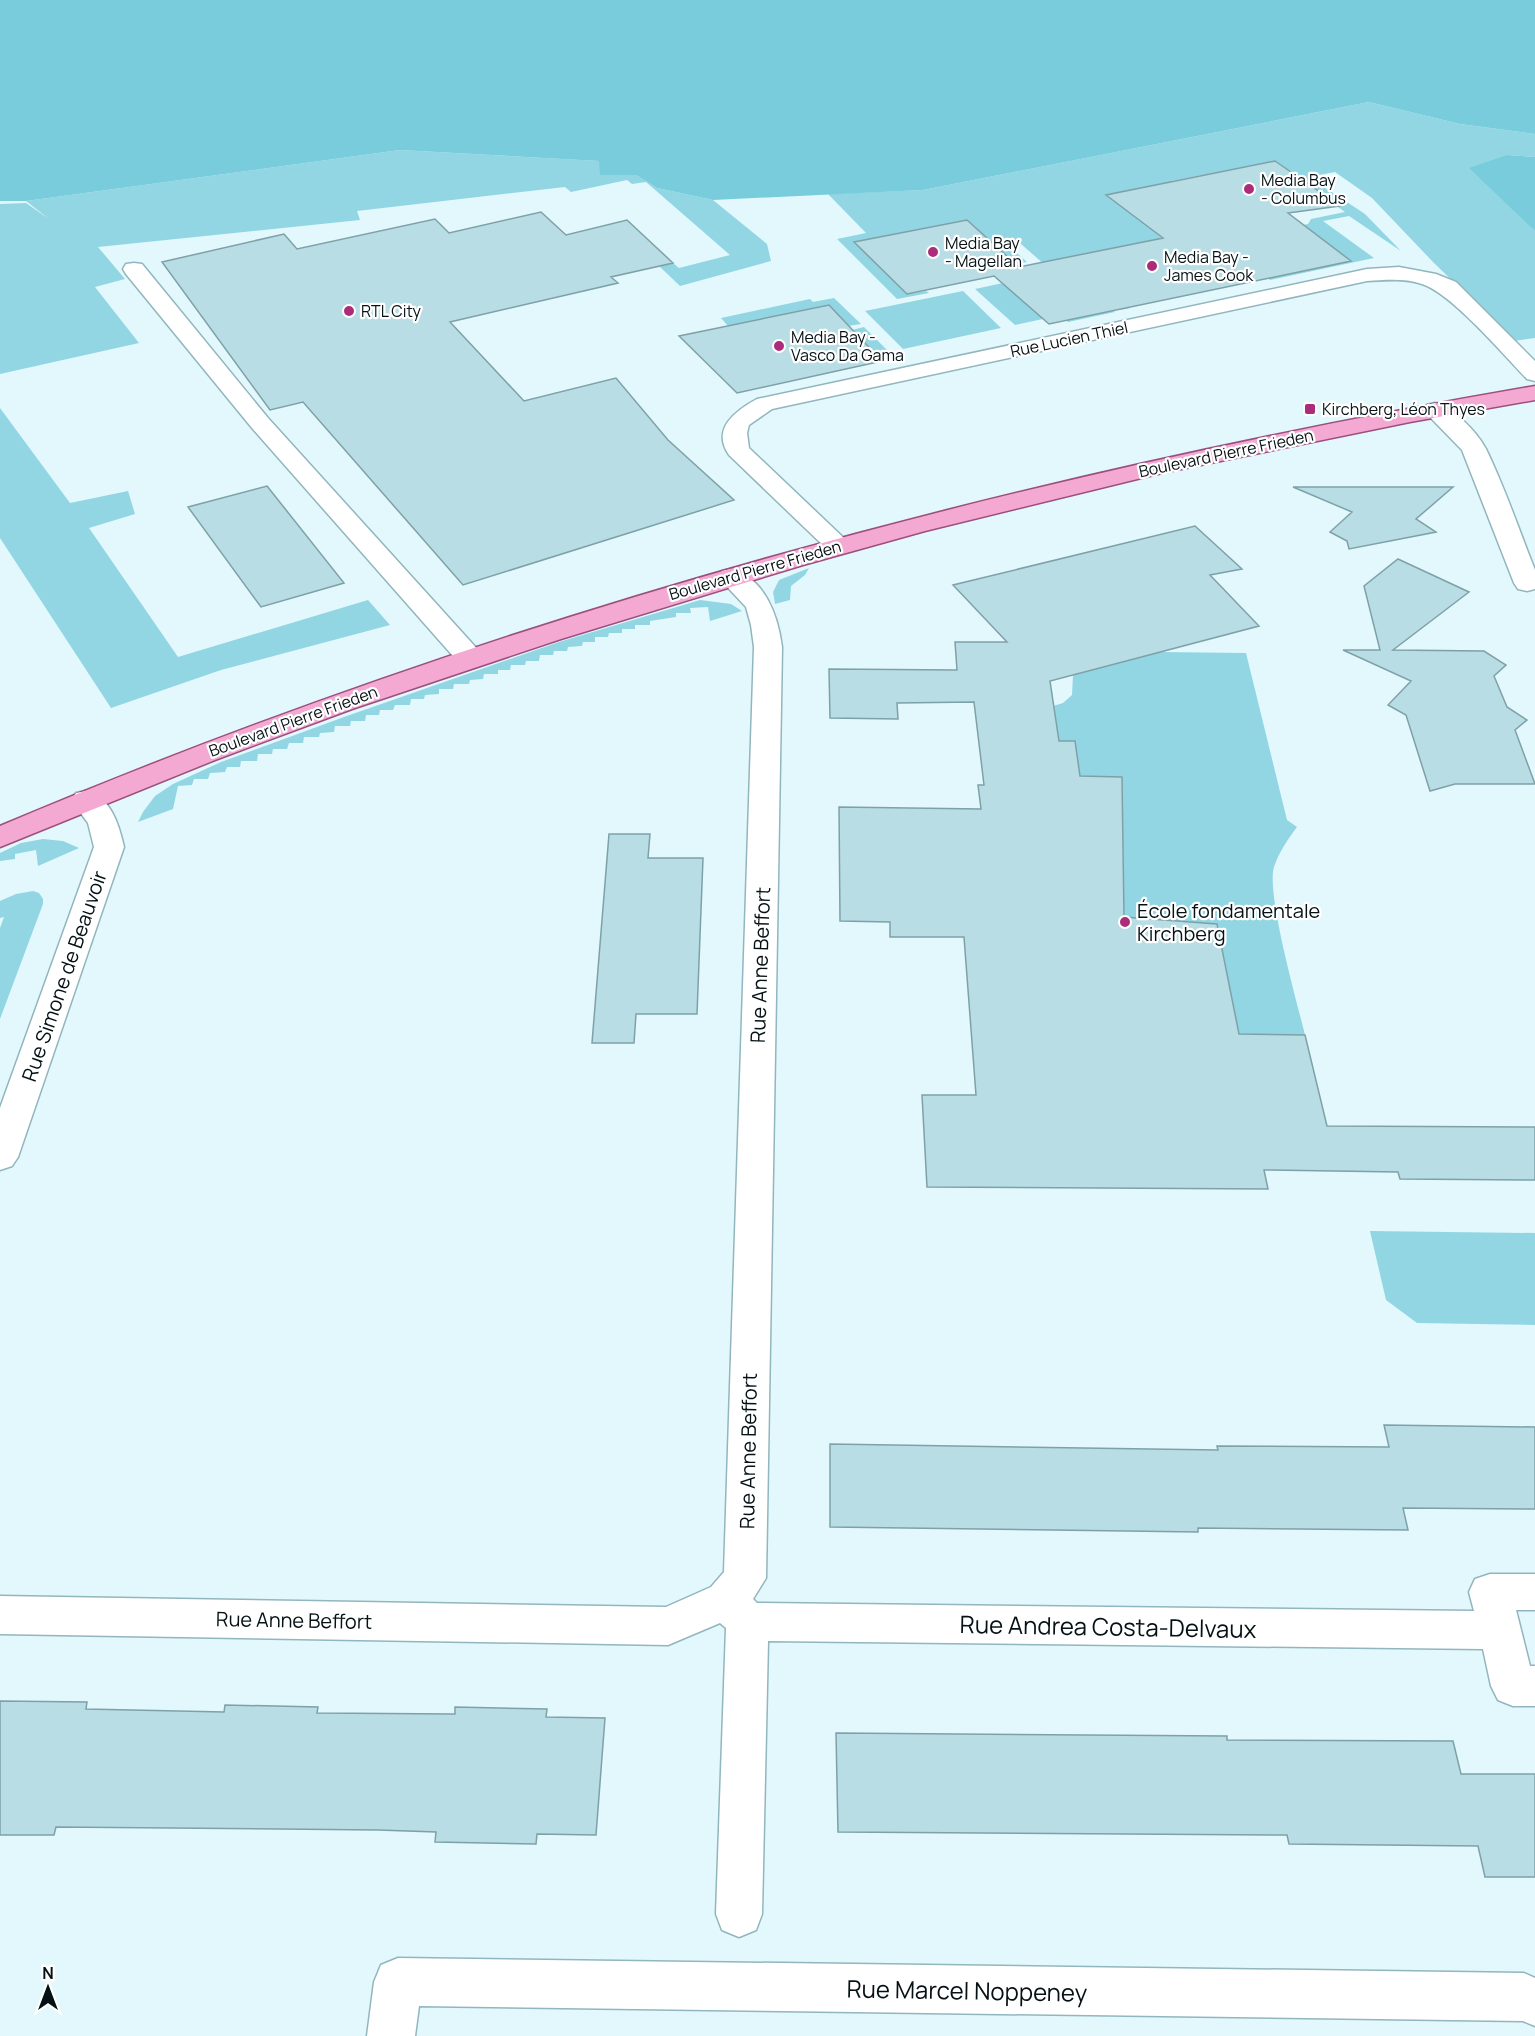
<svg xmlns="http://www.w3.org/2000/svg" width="1535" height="2036" viewBox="0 0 1535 2036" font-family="Manrope,sans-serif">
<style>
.green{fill:#92d6e3}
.forest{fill:#79ccdc}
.building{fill:#b8dde4;stroke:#7ea1a8;stroke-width:1.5}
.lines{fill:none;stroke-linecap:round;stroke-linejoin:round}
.minor-casing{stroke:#92b6bd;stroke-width:3}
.major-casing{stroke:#9b4f7d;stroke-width:3}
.minor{fill:#fff;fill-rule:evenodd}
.major{fill:#f4a9d3;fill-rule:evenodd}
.poi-dot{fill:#ac2c7a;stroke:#fff;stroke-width:2}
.labels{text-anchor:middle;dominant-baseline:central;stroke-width:4.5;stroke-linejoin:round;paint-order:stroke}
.far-poi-label{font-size:16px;fill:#051114;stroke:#fff;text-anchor:start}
.far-street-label{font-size:16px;fill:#051114;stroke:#fff}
.poi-label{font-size:20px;fill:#051114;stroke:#fff;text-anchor:start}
.street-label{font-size:20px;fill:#051114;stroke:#fff}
.near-street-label{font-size:24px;fill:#051114;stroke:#fff}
</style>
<rect width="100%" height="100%" fill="#e2f8fd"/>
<path class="green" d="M 1369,102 L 1460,124 L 1535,134 L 1535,157 L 1507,155 L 1524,219 L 1535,231 L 1535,338 L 1514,341 L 1433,262 L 1372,198 L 1335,172 L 1309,177 L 1365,214 L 1401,251 L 1349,216 L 1323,221 L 1374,258 L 1270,280 L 1221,242 L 1308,224 L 1311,219 L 1345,212 L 1274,161 L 1171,181 L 1194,198 L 1181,234 L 1069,257 L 1130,308 L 1120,310 L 1106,299 L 1101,301 L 1115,312 L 1068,322 L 1056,312 L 1040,315 L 1043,319 L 1015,325 L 975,289 L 1053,272 L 1021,244 L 1010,247 L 1027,262 L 1015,264 L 966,220 L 855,243 L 907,294 L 926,291 L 929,293 L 897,299 L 837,239 L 866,233 L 828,194 L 923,190 Z
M 400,150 L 600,161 L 601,175 L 636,175 L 657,188 L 713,200 L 767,244 L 771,261 L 680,286 L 659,266 L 673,263 L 679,268 L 730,255 L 646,182 L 632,184 L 627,180 L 571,192 L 565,187 L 357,211 L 360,220 L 98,247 L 125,279 L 95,287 L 139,343 L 0,374 L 0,204 L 26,203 L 49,219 L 26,201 Z
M 963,291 L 1001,328 L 903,349 L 865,311 Z
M 834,298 L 861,324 L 848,326 L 728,326 L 721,318 L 810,299 L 813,302 Z
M 864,327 L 890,353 L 877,356 L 852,330 Z
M 0,408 L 70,503 L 128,491 L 135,514 L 89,528 L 178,657 L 368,600 L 390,625 L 221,670 L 111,708 L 0,538 Z
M 809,568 L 805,575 L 791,586 L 790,600 L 775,604 L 773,592 L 779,580 Z
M 700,600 L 731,604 L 742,611 L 710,621 L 708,607 L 690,608 L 691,613 L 676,613 L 676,617 L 650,621 L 650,625 L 635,625 L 635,629 L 622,629 L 622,633 L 609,633 L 608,637 L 595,637 L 595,642 L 583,642 L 582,646 L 568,647 L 567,651 L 554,651 L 553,655 L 540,655 L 539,661 L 526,661 L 525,665 L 511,665 L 510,670 L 498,670 L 498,674 L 484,674 L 483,679 L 470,680 L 469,684 L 454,684 L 453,689 L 439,689 L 439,694 L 425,695 L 424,699 L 411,699 L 410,705 L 395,705 L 393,710 L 380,710 L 379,715 L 366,715 L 365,721 L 351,721 L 350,726 L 335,726 L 334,732 L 320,733 L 319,737 L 304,737 L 303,743 L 289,743 L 287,749 L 273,749 L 272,754 L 258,754 L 257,761 L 241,761 L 240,767 L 227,767 L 225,772 L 210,773 L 208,779 L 194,779 L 192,785 L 178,786 L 173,809 L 138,822 L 143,812 L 155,796 L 173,784 L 221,762 L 344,717 L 559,642 Z
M 1159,652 L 1246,653 L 1287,820 L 1297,827 C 1288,839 1279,852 1274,867 C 1266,893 1297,1002 1305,1035 L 1239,1034 L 1217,924 L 1124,917 L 1122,777 L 1080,776 L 1040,741 L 1053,706 L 1063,703 L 1072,695 L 1073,675 L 1079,670 Z
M 43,839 L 63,841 L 79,848 L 38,866 L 36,850 L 15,854 L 15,859 L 0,861 L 0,853 L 21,843 Z
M 33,891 L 39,893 L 43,899 L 43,904 L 0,1019 L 0,928 L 4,917 L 0,918 L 0,901 L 16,894 Z
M 1370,1231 L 1535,1233 L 1535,1325 L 1417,1323 L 1386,1300 Z"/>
<path class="forest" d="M 0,0 L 1535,0 L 1535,134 L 1460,124 L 1369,102 L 923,190 L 713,200 L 657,188 L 636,175 L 600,175 L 599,161 L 400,150 L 26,201 L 0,201 Z
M 1507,155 L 1535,157 L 1535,231 L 1469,168 Z"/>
<path class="building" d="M 1275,161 L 1340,206 L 1288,213 L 1351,261 L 1049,324 L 994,276 L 907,294 L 854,242 L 967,220 L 1019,267 L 1163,238 L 1106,195 Z
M 541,212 L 566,235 L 627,220 L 673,263 L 611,277 L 618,283 L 450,322 L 524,401 L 616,378 L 668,440 L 734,500 L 463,585 L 303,402 L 270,410 L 162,262 L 284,234 L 297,249 L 435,219 L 449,233 Z
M 829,305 L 882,361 L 737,393 L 679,336 Z
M 267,486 L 344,583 L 261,607 L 188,507 Z
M 1293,487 L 1453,487 L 1416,519 L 1436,532 L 1349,549 L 1347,541 L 1330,532 L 1352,512 Z
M 1195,526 L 1242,569 L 1210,575 L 1259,626 L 1050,681 L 1059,741 L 1075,741 L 1080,776 L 1122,777 L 1124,917 L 1217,924 L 1239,1034 L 1305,1035 L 1327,1126 L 1535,1127 L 1535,1180 L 1400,1179 L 1398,1172 L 1264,1170 L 1268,1189 L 927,1187 L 922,1095 L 976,1095 L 964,937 L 890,937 L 890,922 L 840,921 L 839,807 L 981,809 L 978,785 L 984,785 L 974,702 L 897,703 L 898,719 L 830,718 L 829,669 L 957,670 L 955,642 L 1007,642 L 953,585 Z
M 1398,559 L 1469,592 L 1393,650 L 1484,651 L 1506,665 L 1494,676 L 1507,707 L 1527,720 L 1515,730 L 1535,784 L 1455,784 L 1430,791 L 1406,715 L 1388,705 L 1411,681 L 1343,650 L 1380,650 L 1364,586 Z
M 609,834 L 650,834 L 648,858 L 703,858 L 697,1014 L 636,1014 L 634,1043 L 592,1043 Z
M 1384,1425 L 1535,1427 L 1535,1509 L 1403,1508 L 1408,1530 L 1198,1528 L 1198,1532 L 830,1527 L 830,1444 L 1218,1450 L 1217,1446 L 1389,1447 Z
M 0,1701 L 87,1702 L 86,1709 L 224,1712 L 225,1705 L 318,1707 L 317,1713 L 455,1714 L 455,1707 L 547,1709 L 546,1717 L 605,1718 L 596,1835 L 537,1834 L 536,1844 L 435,1842 L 436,1832 L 378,1830 L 56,1827 L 54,1835 L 0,1835 Z
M 836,1733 L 1227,1736 L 1227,1740 L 1453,1741 L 1461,1774 L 1535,1774 L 1535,1877 L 1485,1877 L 1478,1846 L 1289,1844 L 1287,1835 L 838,1832 Z"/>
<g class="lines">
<g class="minor-casing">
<path id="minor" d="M 134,263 L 142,264 L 268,418 L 480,652 L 484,658 L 480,664 L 470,666 L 460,664 L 252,428 L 126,274 L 123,269 L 126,264 Z
M 1399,267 L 1436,274 L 1456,282 L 1535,361 L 1535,381 L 1527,379 C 1503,354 1451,293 1422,284 C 1405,278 1385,280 1367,281 L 772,409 L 749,425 L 747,433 L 749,448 L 847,541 L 851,546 L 847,551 L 838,554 L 829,551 L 729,455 C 711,429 735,411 757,399 L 1367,269 Z
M 1435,403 C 1454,408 1477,432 1486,449 C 1505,488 1519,530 1535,570 L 1535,589 L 1527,591 L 1518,589 L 1514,583 L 1462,450 L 1423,410 L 1427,405 Z
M 731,569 C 765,578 778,616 782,647 L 766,1578 L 753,1599 L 757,1603 L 1474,1611 L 1469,1592 L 1475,1579 L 1490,1574 L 1535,1574 L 1535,1610 L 1516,1610 L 1530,1666 L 1535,1666 L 1535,1706 L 1513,1706 L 1498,1700 L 1491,1686 L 1483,1649 L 768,1641 L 762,1914 L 756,1930 L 739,1937 L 722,1930 L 716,1914 L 726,1628 L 720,1623 L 668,1645 L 0,1634 L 0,1596 L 666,1607 L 711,1587 L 724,1572 L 754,647 L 751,625 L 746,607 L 718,577 L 722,571 Z
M 86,791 C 111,797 119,825 124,847 L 18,1157 L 12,1166 L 0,1170 L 0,1108 L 94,847 L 88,823 L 71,800 L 76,793 Z
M 398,1958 L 1524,1973 L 1535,1978 L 1535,2026 L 1523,2021 L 419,2006 L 415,2036 L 367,2036 L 374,1982 L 381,1965 Z"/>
</g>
<g class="major-casing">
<path id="major" d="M 1535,386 L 1535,400 L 1410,422 L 1162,473 L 925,531 L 803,565 L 561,639 L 352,709 L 215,760 L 0,847 L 0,826 C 491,618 1010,476 1535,386 Z"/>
</g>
<use href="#minor" class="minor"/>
<use href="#major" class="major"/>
</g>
<g class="poi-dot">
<circle cx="1249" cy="189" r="6"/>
<circle cx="933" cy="252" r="6"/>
<circle cx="1152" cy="266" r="6"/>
<circle cx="349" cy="311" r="6"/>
<circle cx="779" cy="346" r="6"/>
<rect x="1304" y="403" width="12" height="12" rx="3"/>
<circle cx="1125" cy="922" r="6"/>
</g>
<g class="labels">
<g class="far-poi-label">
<text x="1261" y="180">Media Bay<tspan x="1261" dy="18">- Columbus</tspan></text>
<text x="945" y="243">Media Bay<tspan x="945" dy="18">- Magellan</tspan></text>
<text x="1164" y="257">Media Bay -<tspan x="1164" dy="18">James Cook</tspan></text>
<text x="361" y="311">RTL City</text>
<text x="791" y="337">Media Bay -<tspan x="791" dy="18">Vasco Da Gama</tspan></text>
<text x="1322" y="409">Kirchberg, Léon Thyes</text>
</g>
<g class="far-street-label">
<text transform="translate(1069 339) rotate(-12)">Rue Lucien Thiel</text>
<text transform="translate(1226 453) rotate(-12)">Boulevard Pierre Frieden</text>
<text transform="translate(755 570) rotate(-16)">Boulevard Pierre Frieden</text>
<text transform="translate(293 721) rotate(-20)">Boulevard Pierre Frieden</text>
</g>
<g class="poi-label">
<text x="1137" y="910">École fondamentale<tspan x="1137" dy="23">Kirchberg</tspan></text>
</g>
<g class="street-label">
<text transform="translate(760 965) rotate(-88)">Rue Anne Beffort</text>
<text transform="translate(64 976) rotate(-71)">Rue Simone de Beauvoir</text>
<text transform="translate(748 1451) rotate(-89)">Rue Anne Beffort</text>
<text transform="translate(294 1620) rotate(1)">Rue Anne Beffort</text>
</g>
<g class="near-street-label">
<text transform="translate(1108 1626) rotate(1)">Rue Andrea Costa-Delvaux</text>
<text transform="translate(967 1990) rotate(1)">Rue Marcel Noppeney</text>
</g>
</g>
<g transform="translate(48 1988)" stroke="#ffffff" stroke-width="4.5" paint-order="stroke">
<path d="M0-4.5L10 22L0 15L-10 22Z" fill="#051114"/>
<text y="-9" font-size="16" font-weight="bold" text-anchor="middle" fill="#051114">N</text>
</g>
</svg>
